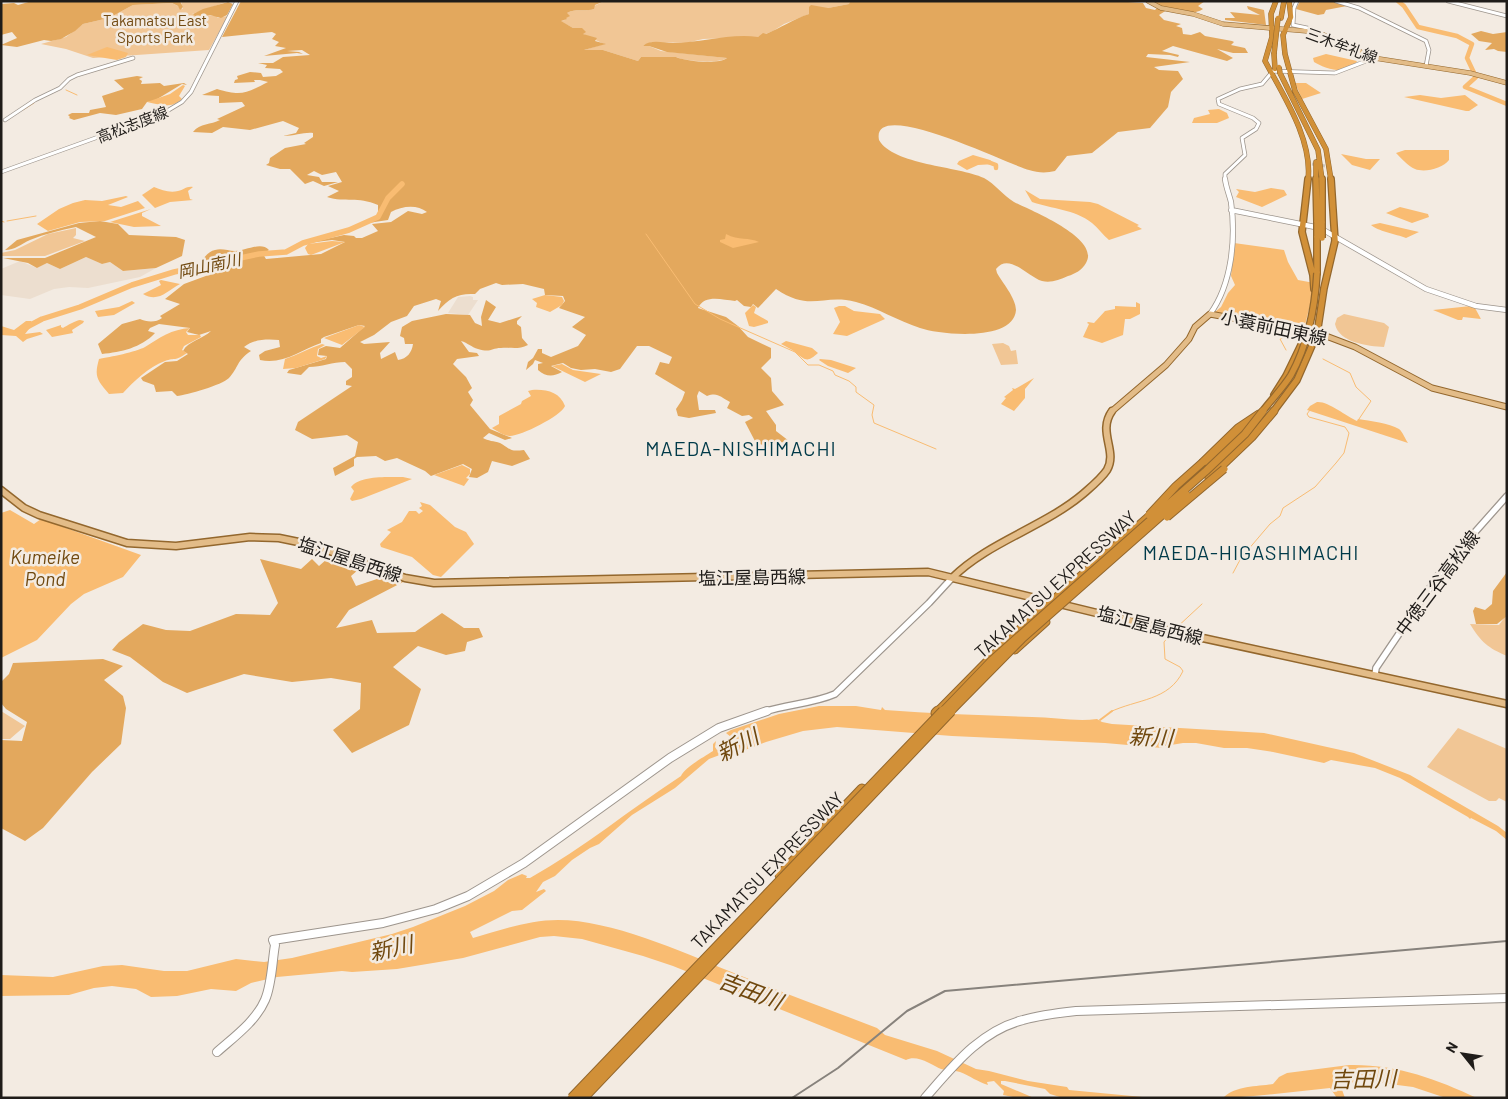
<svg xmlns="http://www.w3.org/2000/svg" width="1508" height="1099" viewBox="0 0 1508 1099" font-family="Barlow,'Noto Sans JP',sans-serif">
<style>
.built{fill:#ecdecf}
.green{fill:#f1c695}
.forest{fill:#e3a85d}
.water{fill:#f9bc72}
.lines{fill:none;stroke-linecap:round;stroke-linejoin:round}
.stream-far1{stroke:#f9bc72;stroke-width:1}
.stream{stroke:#f9bc72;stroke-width:2}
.river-far1{stroke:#f9bc72;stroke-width:4.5}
.river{stroke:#f9bc72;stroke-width:5.5}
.secondary-tunnel{stroke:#c9c2ba;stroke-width:3;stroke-dasharray:3 2;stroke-linecap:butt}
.secondary-far3-casing{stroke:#9d958d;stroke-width:4.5}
.secondary-far2-casing{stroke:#9d958d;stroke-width:6}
.secondary-far1-casing{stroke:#9d958d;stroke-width:8}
.secondary-casing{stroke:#9d958d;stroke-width:10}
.primary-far2-casing{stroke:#93672d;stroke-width:5}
.primary-far1-casing{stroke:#93672d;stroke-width:7}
.primary-casing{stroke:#93672d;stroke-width:9}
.highway-far3-casing{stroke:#93672d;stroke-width:5.5}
.highway-far2-casing{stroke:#93672d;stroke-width:8}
.highway-far1-casing{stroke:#93672d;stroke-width:9}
.highway-casing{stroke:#93672d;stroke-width:11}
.secondary-far3{stroke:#fff;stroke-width:3}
.secondary-far2{stroke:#fff;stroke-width:4.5}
.secondary-far1{stroke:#fff;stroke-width:5.5}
.secondary{stroke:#fff;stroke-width:8}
.primary-far2{stroke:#e3bc88;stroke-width:4}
.primary-far1{stroke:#e3bc88;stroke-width:5}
.primary{stroke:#e3bc88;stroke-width:6}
.highway-far3{stroke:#d19038;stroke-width:4.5}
.highway-far2{stroke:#d19038;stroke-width:5.5}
.highway-far1{stroke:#d19038;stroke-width:7}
.highway{stroke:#d19038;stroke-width:9}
.rail{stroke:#87827c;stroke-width:2}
.highway-bridge-far3-casing{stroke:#93672d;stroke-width:5.5;stroke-linecap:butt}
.highway-bridge-far2-casing{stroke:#93672d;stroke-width:8;stroke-linecap:butt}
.highway-bridge-far1-casing{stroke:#93672d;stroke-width:9;stroke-linecap:butt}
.highway-bridge-casing{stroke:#93672d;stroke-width:11;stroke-linecap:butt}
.highway-bridge-far3{stroke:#d19038;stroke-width:4.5}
.highway-bridge-far2{stroke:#d19038;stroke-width:5.5}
.highway-bridge-far1{stroke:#d19038;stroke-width:7}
.highway-bridge{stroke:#d19038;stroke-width:9}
.labels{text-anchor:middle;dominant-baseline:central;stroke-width:5;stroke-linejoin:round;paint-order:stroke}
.far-park-label{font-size:15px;fill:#724a11;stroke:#f3ebe2}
.far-street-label{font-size:15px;fill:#1f1c19;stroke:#f3ebe2}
.far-water-label{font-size:16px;font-style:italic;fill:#70480e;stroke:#f3ebe2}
.street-label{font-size:18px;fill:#1f1c19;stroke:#f3ebe2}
.water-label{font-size:19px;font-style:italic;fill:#70480e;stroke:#f3ebe2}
.quarter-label{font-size:20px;letter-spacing:1px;fill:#003a49;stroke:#f3ebe2}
.near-water-label{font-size:22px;font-style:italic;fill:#70480e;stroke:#f3ebe2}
</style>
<rect width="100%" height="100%" fill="#f3ebe2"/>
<path class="built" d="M 86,257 L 102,264 L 110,262 L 123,271 L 156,268 L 140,277 L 88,288 L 69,287 L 54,289 L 30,299 L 1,295 L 1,269 L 20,261 L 37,268 L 47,263 L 60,269 Z
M 470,296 L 473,297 L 473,300 L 478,300 L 468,315 L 448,313 L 458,297 Z"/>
<path class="green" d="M 181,1 L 229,1 L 192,14 L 219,16 L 217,18 L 228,16 L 209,50 L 93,58 L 66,49 L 41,44 L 66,37 L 83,24 L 109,18 L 133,5 L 172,3 L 183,9 Z
M 605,1 L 850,1 L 849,4 L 828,8 L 817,8 L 809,14 L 784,24 L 773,31 L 758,37 L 703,39 L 686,43 L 652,42 L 643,46 L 649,46 L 661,51 L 727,58 C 720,64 683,61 676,57 L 641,57 L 638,61 L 603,50 L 584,50 L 604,44 L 583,34 L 579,28 L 573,28 L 560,21 L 565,20 L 567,13 C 575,8 585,12 594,9 L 594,6 Z
M 76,228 L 76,235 L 73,238 L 85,241 L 45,256 L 1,256 L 1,253 L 15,250 L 48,234 Z
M 1344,314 L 1384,323 L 1389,327 L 1384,347 C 1368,346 1339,343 1335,324 L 1337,318 Z
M 1003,343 L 1009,346 L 1011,351 L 1016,350 L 1018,364 L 1001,365 L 992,344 Z
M 1505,617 L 1507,617 L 1507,656 C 1488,648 1481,642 1470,624 L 1499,625 Z
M 1,711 L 25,726 L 10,739 L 1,739 Z
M 1458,728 L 1507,749 L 1507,802 L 1499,798 L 1496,801 L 1489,801 L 1427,767 Z"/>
<path class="forest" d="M 32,1 L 180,1 L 183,7 L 180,10 L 178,6 L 172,3 L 133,5 L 109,18 L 83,24 L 75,31 L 61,39 L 51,41 L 44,40 L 17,47 L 1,45 L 17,38 L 12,32 L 1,35 L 1,4 L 14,3 L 18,5 Z
M 241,1 L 605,1 L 595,5 L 594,9 C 585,12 575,8 567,13 L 570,16 L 566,18 L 567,19 L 561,21 L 573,28 L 582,28 L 586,32 L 583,34 L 597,38 L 595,41 L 606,44 L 584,50 L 603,50 L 638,61 L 641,57 L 676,57 C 684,61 719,65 727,58 L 667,52 L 649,46 L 643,46 C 651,39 663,43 673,43 C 701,43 730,33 758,37 L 763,33 L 766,34 C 781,28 793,19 809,14 L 809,7 L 811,5 L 828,8 L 849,4 L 850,1 L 1130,1 L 1128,2 L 1143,3 L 1146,8 L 1155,10 L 1157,8 L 1167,10 L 1159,15 L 1164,20 L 1181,24 L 1176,26 L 1182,28 L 1183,34 L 1191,35 L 1200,32 L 1205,36 L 1232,41 L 1234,42 L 1231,45 L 1245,48 L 1248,53 L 1233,53 L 1217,49 L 1233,58 L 1227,61 L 1173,46 L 1162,51 L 1179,55 L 1178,57 L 1170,55 L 1148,54 L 1146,57 L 1190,62 L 1154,67 L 1159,70 L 1178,71 L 1183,79 L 1171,92 L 1168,107 L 1150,128 L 1118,132 L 1092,153 L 1067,156 L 1055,171 C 1047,173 1038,173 1029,170 C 1014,167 870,95 879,140 C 893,165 958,166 984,178 C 995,184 1003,195 1014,202 C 1030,210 1101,238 1086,263 C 1082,270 1075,274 1068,276 C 1059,280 1051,283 1042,281 C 1028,277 1009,252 996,269 L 997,273 C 1002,282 1016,298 1016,310 C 1014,342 940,335 920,328 C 898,321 878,308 856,302 C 822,293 812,313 776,289 L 758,308 L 753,304 L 751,307 L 744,306 L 737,300 L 735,301 C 722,300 705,294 698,308 L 726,317 L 738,326 L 748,337 L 771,348 L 771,358 L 761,368 L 771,378 L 772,391 L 784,405 L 766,411 L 776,425 L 776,431 L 789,441 L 774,444 L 770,447 L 756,443 L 745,422 L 753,418 L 749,415 L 742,416 L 727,408 L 730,402 C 720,397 718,392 707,396 L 699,391 L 697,396 L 699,410 L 715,410 L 716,413 L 689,418 L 678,416 L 676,409 L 682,400 L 685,392 L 655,374 L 660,362 L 669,364 L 672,357 L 649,346 L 637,346 L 620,369 L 611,372 L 595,369 L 581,370 L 571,368 L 563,363 L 551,366 L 562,372 C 553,377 546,377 538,370 L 538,364 L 543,363 L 535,360 L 533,364 L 526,370 L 528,362 L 533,358 L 538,349 L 542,349 L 542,353 L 551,357 L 578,346 L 586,335 L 572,327 L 585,317 L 559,308 L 565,301 L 563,296 L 545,295 L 544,289 L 523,284 L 502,285 L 496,283 L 480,289 L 475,294 C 458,293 449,298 438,311 L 441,301 L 436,299 L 414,306 L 407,316 L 391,322 L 374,335 L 360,342 L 364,344 L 390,342 L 380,353 L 381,359 L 395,352 L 398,360 C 407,359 412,352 413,344 L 405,344 L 404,338 L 400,336 L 402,327 L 412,321 L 446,314 L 470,315 L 475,323 L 482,326 L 481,317 L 486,300 L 496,307 L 488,320 L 500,323 L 522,316 L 517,321 L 517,324 L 521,327 L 522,338 L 528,345 C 518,350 511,347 501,348 C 491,348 491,353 478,349 C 471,347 468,343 461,341 L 469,352 L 477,353 L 479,356 L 457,359 L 453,364 L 466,377 L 472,388 L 468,392 L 473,400 L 470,405 L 490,429 L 512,438 L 505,440 L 489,433 L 483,438 C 488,441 494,441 500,443 C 511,449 509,452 524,450 L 530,459 L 512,466 L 492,461 L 488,472 L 477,478 L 469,477 L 472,469 L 463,464 L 431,476 L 425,471 L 397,458 L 385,461 L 376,456 L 357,457 L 354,459 L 354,466 L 335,476 L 333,468 L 355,456 L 358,442 L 347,435 L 312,439 L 295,430 L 298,422 L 352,386 L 346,385 L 346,381 L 352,377 L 352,369 L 345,362 C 333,362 321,367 309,367 L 301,375 L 287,373 L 289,370 L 326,359 L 327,356 L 318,355 L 319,349 L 326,346 L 340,348 L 365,326 L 359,325 L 324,337 L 321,339 L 321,343 C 301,350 283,365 260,360 L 259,355 L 265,351 L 280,347 L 279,340 C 267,339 254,339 244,347 L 251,351 C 236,361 239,367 229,378 C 222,385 187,395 177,396 L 172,391 L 156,392 L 154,385 L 143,381 L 141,378 L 165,362 L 177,361 L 188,354 L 183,351 C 188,341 203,339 211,331 L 199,335 L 187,332 L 190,328 L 159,324 L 150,328 L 148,331 L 155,333 C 141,348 121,352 102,354 L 98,344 L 122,324 L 140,319 C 146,322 156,323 162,318 L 160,316 L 180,304 L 165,299 L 184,284 L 222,270 L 224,268 L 218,266 L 221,264 L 213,265 L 212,259 L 207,261 L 203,259 C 206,255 210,251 215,250 C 222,248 228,251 235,251 C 246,251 261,241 269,250 L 263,254 L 266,259 L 321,254 L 345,242 L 332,240 L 308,243 L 344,235 L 354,236 L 356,238 L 362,238 L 378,231 L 372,224 L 391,222 L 408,211 L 422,214 L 427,212 C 417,204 402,206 391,212 L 388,220 L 368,223 L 378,214 L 378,205 C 357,196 346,203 327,197 L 339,191 L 328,186 L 342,182 L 336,172 L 322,175 L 314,171 L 307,175 L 319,177 L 322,182 L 338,182 L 324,186 L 313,181 L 305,184 L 290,169 L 280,169 L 266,165 L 269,163 L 270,158 L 285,148 L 306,144 L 304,143 L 313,137 L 313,133 C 304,132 295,136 283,136 L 296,133 L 299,128 L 283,121 L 250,130 L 223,127 L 212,133 L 193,132 C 200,123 211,125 220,120 L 217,119 L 245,106 L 242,102 L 219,103 L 219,96 L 202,95 L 217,89 C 241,96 245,94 268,82 L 260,80 L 254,80 L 255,82 L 234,83 L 235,80 L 238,79 L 237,76 L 250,72 L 261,73 L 263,77 L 276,76 L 283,72 L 280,69 L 265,68 L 267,65 L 258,63 L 273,63 L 283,57 L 310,55 L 302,50 L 287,51 L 299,52 L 303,54 L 297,53 L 264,56 L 286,48 L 275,46 L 279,42 L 272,39 L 276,34 L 272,32 L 222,37 Z
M 1158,1 L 1205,1 L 1198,6 L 1203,9 C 1190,18 1166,8 1151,3 Z
M 1300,1 L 1336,2 L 1347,6 L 1326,10 L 1324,14 L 1318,15 L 1296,9 Z
M 228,2 L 233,4 L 227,15 L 221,18 L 210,15 L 196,17 L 193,14 L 203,9 Z
M 1247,6 L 1264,10 L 1266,25 L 1225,20 L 1225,18 L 1235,18 L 1230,12 L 1260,15 L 1248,9 Z
M 1481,31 L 1493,34 L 1507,32 L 1507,52 L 1498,51 L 1494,49 L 1485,50 L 1492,43 L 1479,41 L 1471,34 Z
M 137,76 L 143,77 L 139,79 L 142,81 L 141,84 L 160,83 L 164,86 L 184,83 L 187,85 L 182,84 L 154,101 L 147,102 L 142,109 L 116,115 L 100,113 L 74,120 L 69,118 L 70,117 L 68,115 L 72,113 L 89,113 L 90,110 L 106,107 L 102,96 L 124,89 L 114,80 Z
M 100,221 L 118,224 L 129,235 L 176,237 L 185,240 L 182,256 L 156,268 L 123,271 L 110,262 L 102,264 L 86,257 L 60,269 L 47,263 L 37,268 L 28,263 L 3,258 L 45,258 L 96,237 L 76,227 C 60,230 45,234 30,240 C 21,244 15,250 5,250 L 17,240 L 79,223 Z
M 260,559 L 301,569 L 312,559 L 319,566 L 327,559 L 358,570 L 351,576 L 356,586 L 389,575 L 405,581 L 349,610 L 336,628 L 372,620 L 377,633 L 415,632 L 442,613 L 464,628 L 479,628 L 483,637 L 467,642 L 465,651 L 446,655 L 418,646 L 393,667 L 421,689 L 409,725 L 352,753 L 333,730 L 360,709 L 361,683 L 331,678 L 292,682 L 244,674 L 187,693 L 163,682 L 130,657 L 112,650 L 119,642 L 143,624 L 166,630 L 190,631 L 236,614 L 270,615 L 278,603 Z
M 1507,572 L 1507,616 L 1497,624 L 1476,624 L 1473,611 L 1475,607 L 1485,610 L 1492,604 L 1493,591 Z
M 103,659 L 123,666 L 104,680 L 123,696 L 126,708 L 121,744 L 92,772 L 43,828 L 25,841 L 1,828 L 1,740 L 22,741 L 27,722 L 6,709 L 1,703 L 1,682 L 9,674 L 13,663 Z"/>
<path class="water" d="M 107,47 L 128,53 L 126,57 L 117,60 L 87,55 Z
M 1326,54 L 1357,61 C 1349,77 1326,69 1314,62 L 1313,58 Z
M 1295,83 L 1306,83 L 1321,93 L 1302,99 Z
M 183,85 L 185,86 L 179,96 L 182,99 C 170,109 162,105 147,102 L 170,94 Z
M 1420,95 L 1441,98 L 1465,95 L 1478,105 L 1469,111 L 1466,111 L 1404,97 Z
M 1219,109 L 1227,113 L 1229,118 L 1217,123 L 1192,123 L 1194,118 L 1210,114 L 1208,110 Z
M 1405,150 L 1449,150 L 1449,160 C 1443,168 1425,173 1415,169 C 1408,166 1401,158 1396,153 Z
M 1341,154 L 1366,159 L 1380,159 L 1370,170 L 1352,165 Z
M 973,155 L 990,160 L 995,164 L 978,165 L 967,170 L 957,164 L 959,161 Z
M 154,187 C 162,190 169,193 178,191 C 184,190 186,186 193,187 L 188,191 L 190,199 L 193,200 L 170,202 L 155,208 L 142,195 Z
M 1271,188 L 1284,190 L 1287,195 L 1262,207 L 1236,197 L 1239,192 L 1236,189 L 1255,192 Z
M 1025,190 L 1040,199 L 1090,202 L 1098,204 L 1139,225 L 1137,226 L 1142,229 L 1109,240 C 1103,235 1098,228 1092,223 C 1074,209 1052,209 1032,202 Z
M 126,196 L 128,197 L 108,205 L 121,207 L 138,201 L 145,208 L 105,221 L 80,222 L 48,231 L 37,224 L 59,209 L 73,203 L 85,200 L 102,201 Z
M 1400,207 L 1428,214 L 1429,217 L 1412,223 L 1386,213 Z
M 151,209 L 142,213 L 142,216 L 161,226 L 134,227 L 110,222 Z
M 1380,223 L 1419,232 L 1406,238 C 1396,234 1377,231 1371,225 Z
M 726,234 C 739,241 749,237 759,242 L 733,248 L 720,242 L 720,240 L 725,239 Z
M 332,241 L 345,242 L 311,255 L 308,254 L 305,248 L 308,244 Z
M 1234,243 L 1284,250 L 1288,262 L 1298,280 L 1320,284 L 1318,294 L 1311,301 L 1305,325 L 1292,326 L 1215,312 L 1221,307 L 1228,293 L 1235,285 L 1231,276 Z
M 161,280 L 180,284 C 167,291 158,303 143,294 L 161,285 L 159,281 Z
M 545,295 L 562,297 L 564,301 L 562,305 L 550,312 L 536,307 L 537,303 L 532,299 Z
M 132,301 L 135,303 L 114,315 L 98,317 L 95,311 L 119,307 Z
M 1136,302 L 1140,304 L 1140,314 L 1130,319 L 1125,319 L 1123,335 L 1102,343 L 1083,337 L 1089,324 L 1087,323 L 1088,322 L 1094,323 L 1105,311 L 1115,309 L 1115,306 L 1136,307 Z
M 753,305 L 756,307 L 754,313 L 768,321 L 768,323 L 754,327 L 749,326 L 745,313 Z
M 839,306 L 845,306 L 854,311 L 880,314 L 885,319 L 847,336 L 833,334 L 840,322 L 834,308 Z
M 1471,306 L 1475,308 L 1481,319 L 1463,317 L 1462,320 L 1458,320 L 1433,310 Z
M 80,320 L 84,321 L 83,323 L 72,330 L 73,333 L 52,337 L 46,330 L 61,325 L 61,327 L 63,328 C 66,326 77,320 80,320 Z
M 26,321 L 31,321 L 33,324 L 25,334 L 40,332 L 43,334 L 27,339 L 23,342 L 16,336 L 1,335 L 1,326 L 14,330 Z
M 359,325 L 365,327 L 342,345 L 324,338 Z
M 190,328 L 186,332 L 188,335 L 200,335 L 201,337 L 184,346 L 182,350 L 187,353 C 174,362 176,357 165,361 C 149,367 134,381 123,393 L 109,394 C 97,380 94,377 99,359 C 110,357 136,352 145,347 C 159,338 172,329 190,328 Z
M 786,341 L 812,348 L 818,353 C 808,362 806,361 796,353 C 792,349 786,347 781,344 Z
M 322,344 L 325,345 L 318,349 L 317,356 L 321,358 L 327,356 L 325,359 L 296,368 L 283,369 L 285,359 C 298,355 309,348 322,344 Z
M 820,359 L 831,360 L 856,368 L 848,373 L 828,366 L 819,360 Z
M 562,364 L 573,370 L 601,374 L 585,382 L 552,366 Z
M 1034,378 L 1025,389 L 1025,398 L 1014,411 L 1001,404 L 1006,398 L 1004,397 L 1013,390 L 1012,388 L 1015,389 Z
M 532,390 C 546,389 560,392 565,406 C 561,416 521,436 510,436 C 504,436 497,431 492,428 L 499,424 L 499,416 L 521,404 L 522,401 L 531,396 L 528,391 Z
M 1317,402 C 1328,401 1346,416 1357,421 L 1358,419 C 1370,421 1389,423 1399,429 C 1403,432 1405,439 1408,443 L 1307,410 L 1310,406 Z
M 462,465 L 470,469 L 470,474 L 466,478 L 469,479 L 464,486 L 434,475 Z
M 403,477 L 412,479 L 361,499 L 352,501 L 350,499 L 354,491 L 351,487 C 360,475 389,477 403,477 Z
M 420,502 L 430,505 L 455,527 L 466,532 L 474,544 L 441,577 L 433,575 L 412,557 L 381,547 L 380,544 L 391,532 L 387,530 L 402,522 L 409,511 L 416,511 L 419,514 L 423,511 L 419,508 L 422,506 Z
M 10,510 L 34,524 L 41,519 L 141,555 L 123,577 L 84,594 L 71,604 L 37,640 L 1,658 L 1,513 Z
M 819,706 L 856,706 L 881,710 L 882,707 L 885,710 C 934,714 983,715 1032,717 C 1054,717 1076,722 1097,719 L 1102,722 L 1112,724 L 1264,733 L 1354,753 L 1410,775 L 1498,826 L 1507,833 L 1507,840 L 1496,831 L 1471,818 L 1470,819 L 1468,817 L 1400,778 L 1375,768 L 1331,760 L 1324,763 L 1273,752 L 1247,748 L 1224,748 L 1196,743 L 1183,743 L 1165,746 L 1162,748 L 1105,743 L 952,736 L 837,727 L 803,731 L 766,742 L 740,752 L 738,750 L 731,754 L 725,753 L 709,759 L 675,788 L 632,815 L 599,844 L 590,848 L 572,860 L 555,876 L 543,882 L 536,892 L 544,889 L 546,891 L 522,910 L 512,911 L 470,932 L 473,938 C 501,930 529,920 558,920 C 611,920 680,951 729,971 C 778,991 828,1009 877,1028 L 885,1035 L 937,1051 L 976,1069 L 989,1071 L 1028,1081 L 1067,1087 L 1069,1090 L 1153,1098 L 1063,1098 L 1050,1094 L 1045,1089 L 1005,1081 L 1001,1081 L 1001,1084 L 1034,1098 L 1018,1098 L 1003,1095 L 1004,1091 L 994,1081 L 987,1082 L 988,1085 C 978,1082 970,1076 960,1072 C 955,1070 947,1071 941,1069 C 932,1065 917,1054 906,1060 L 673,966 L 643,956 L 582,939 L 554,936 L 540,937 L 463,958 L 397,969 L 352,972 L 342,971 L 277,977 L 251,983 L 236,991 L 211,989 L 177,996 L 151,997 L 136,989 L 112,986 L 94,988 L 69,995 L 1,996 L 1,975 L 53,977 L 103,966 L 122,965 L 164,971 L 187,971 L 236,959 L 264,962 L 292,958 L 392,934 L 413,927 L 465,906 L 494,891 L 508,880 L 522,874 L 527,876 L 526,878 L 530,878 C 584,848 630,809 681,776 C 685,767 704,757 713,751 L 713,744 L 716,741 L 715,747 L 717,750 L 733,746 L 731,737 L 726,733 L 731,730 L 779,714 Z
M 1349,1065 C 1396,1064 1436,1079 1477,1098 L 1446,1098 L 1413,1087 L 1366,1081 L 1356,1081 L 1341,1087 L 1345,1098 L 1337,1098 L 1330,1088 C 1290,1092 1250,1098 1210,1098 L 1224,1097 C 1235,1086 1258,1086 1273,1084 L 1279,1077 L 1287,1073 Z"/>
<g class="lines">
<path class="stream-far1" d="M 106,68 L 124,62
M 66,90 L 77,95
M 23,110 L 34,103
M 1,221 L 4,222
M 7,221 L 36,216
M 646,234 L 695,304 L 720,319 L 795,352 L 808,365 L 819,365 L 833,371 L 835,375 L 849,381 L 856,387 L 856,392 L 874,405 L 872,415 L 874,423 L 936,449
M 1286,350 L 1280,339 L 1296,333
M 1323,359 L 1350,373 L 1356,387 L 1371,401 L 1359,419
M 1233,573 L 1241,558 L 1270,524 L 1280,516 L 1283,508 L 1315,487 L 1336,463 L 1344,453 L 1349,433 L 1345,427 L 1309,417 L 1307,414 L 1310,410
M 1175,629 L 1202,604
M 1110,712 C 1137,699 1169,701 1183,671 L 1180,667 L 1165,659 L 1164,642 L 1170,635"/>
<path class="stream" d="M 1100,720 L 1112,711"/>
<path class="river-far1" d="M 1398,1 L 1404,6 L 1418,27 L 1457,36 L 1472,44 L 1467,58 L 1476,77 L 1465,87 L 1507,104
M 988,162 L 996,165 L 996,168"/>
<path class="river" d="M 25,328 L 42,319 L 80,307 L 132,285 L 174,272 L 259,254 L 286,252 L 303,243 L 349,230 L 378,217 L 388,198 L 402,184"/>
<path class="secondary-tunnel" d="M 1312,164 L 1325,166"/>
<g class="secondary-far3-casing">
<path id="secondary-far3" d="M 1297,1 L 1294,8 L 1293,25 L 1312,29 L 1311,32
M 1336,1 L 1359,8 L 1426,41 L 1429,50 L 1426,66
M 1448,1 L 1507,16
M 5,120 L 35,100 L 60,88 L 69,79 L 77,75 L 133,58
M 1,172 L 162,114 L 182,102 L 191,92 L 237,1
M 1225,180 L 1225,174 L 1245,155 L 1242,138 L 1256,129 L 1259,123 L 1253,118 L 1219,104 L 1218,99 L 1240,89 L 1262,84 L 1273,71 L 1335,73 L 1374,58"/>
</g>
<g class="secondary-far2-casing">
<path id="secondary-far2" d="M 1231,210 L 1320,228 L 1426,289 L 1476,306 L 1507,310
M 1210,314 C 1232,284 1236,238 1231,202 C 1229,194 1226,187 1225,179"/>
</g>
<g class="secondary-far1-casing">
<path id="secondary-far1" d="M 1375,675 L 1376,668 L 1444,567 L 1507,496
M 764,712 C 787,704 812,704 835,694 L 929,603 L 952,578"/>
</g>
<g class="secondary-casing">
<path id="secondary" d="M 217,1052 C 234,1037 256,1021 265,1000 C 272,984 272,962 275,945 L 273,940 L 383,923 L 436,909 L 468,896 L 524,863 L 670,758 L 719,728 L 767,711
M 925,1098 C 953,1066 980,1031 1023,1020 C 1040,1015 1058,1013 1076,1011 L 1507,998"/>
</g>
<g class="primary-far2-casing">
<path id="primary-far2" d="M 1148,1 L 1161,8 L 1193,14 L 1223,24 L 1306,31 L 1324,35 L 1374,58 L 1470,73 L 1507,83"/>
</g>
<g class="primary-far1-casing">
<path id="primary-far1" d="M 1111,412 L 1166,365 L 1189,339 L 1195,327 L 1210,314 L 1326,336 L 1355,347 L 1432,388 L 1507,407"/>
</g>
<g class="primary-casing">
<path id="primary" d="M 1,490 L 24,508 L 39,515 L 127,543 L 176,546 L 250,537 L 279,538 L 313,545 L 405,578 L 434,583 L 928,572 L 1175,632 L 1507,704
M 952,578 C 988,542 1044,527 1083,494 C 1091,487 1101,479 1107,470 C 1118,451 1097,432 1112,411"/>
</g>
<g class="highway-far3-casing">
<path id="highway-far3" d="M 1276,1 L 1271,14 L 1272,37 L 1265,61 C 1283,95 1313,140 1308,180
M 1289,1 L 1291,17 L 1283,35 L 1285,54 L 1295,91 L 1326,149 L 1331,180
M 1281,18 L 1284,1
M 1274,54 L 1275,69
M 1280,73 L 1318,150 L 1322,180
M 1316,162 L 1316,180"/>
</g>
<g class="highway-far2-casing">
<path id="highway-far2" d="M 1308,179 L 1302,232 L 1313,275 L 1314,289
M 1316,179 L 1317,222
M 1322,179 L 1322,223
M 1317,236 L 1317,273
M 1274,395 L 1286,376 L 1302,343
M 1273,412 L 1297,380 L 1317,334 L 1324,288 L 1335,241 L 1331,179"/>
</g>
<g class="highway-far1-casing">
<path id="highway-far1" d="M 1203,462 L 1238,428 L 1259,414
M 1209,478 L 1252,437 L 1274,411
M 1164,503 L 1203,469 L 1249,424
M 1015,650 L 1046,622
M 937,712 L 1013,635 L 1154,512"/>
</g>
<g class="highway-casing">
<path id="highway" d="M 936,713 L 938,711
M 780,875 L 862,789"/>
</g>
<use href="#secondary-far3" class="secondary-far3"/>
<use href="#secondary-far2" class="secondary-far2"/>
<use href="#secondary-far1" class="secondary-far1"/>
<use href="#secondary" class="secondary"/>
<use href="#primary-far2" class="primary-far2"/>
<use href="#primary-far1" class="primary-far1"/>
<use href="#primary" class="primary"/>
<use href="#highway-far3" class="highway-far3"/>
<use href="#highway-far2" class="highway-far2"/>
<use href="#highway-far1" class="highway-far1"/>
<use href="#highway" class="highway"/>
<path class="rail" d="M 792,1098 L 838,1068 L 907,1011 L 945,991 L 1507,941"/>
<g class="highway-bridge-far3-casing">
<path id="highway-bridge-far3" d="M 1274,54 L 1278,18
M 1279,67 L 1280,73"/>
</g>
<g class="highway-bridge-far2-casing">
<path id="highway-bridge-far2" d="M 1317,222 L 1317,236
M 1322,223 L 1322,238
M 1262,412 C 1271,400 1283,388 1291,375 C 1308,344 1315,308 1317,273"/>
</g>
<g class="highway-bridge-far1-casing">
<path id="highway-bridge-far1" d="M 1149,515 L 1176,486 L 1203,462
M 1167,517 L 1224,469
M 942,712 L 992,660 L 1206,471 L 1245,434 L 1263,411
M 950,712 L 1022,639 L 1186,494"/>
</g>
<g class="highway-bridge-casing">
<path id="highway-bridge" d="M 572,1098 L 943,711
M 583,1098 L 951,711"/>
</g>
<use href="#highway-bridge-far3" class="highway-bridge-far3"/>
<use href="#highway-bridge-far2" class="highway-bridge-far2"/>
<use href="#highway-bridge-far1" class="highway-bridge-far1"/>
<use href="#highway-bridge" class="highway-bridge"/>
</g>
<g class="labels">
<g class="far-park-label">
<text x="155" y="20">Takamatsu East<tspan x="155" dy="17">Sports Park</tspan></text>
</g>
<g class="far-street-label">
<text transform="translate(1342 45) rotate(20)">三木牟礼線</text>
<text transform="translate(132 124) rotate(-21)">高松志度線</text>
</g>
<g class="far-water-label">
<text transform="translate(209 265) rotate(-12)">岡山南川</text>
</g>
<g class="street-label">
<text transform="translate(1274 327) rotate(12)">小蓑前田東線</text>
<text transform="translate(350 559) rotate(18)">塩江屋島西線</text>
<text transform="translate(752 577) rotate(-1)">塩江屋島西線</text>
<text transform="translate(1437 583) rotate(-53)">中徳三谷高松線</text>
<text transform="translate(1055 584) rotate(-42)">TAKAMATSU EXPRESSWAY</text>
<text transform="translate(1150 625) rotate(14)">塩江屋島西線</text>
<text transform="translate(767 870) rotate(-46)">TAKAMATSU EXPRESSWAY</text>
</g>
<g class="water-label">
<text x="45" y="556">Kumeike<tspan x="45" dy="22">Pond</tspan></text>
</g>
<g class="quarter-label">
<text x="741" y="448">MAEDA-NISHIMACHI</text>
<text x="1251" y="552">MAEDA-HIGASHIMACHI</text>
</g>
<g class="near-water-label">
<text transform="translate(1151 736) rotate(3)">新川</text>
<text transform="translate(737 744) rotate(-27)">新川</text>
<text transform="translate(391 947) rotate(-12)">新川</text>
<text transform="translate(751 990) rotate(21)">吉田川</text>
<text transform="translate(1363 1078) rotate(-1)">吉田川</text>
</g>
</g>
<rect width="1508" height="1099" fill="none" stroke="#1f1c19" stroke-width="5"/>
<g transform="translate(1463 1054) rotate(300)" stroke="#f3ebe2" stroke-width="4" paint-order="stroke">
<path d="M0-4L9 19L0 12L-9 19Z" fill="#1f1c19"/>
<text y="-8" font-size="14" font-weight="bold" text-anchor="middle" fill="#1f1c19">N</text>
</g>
</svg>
